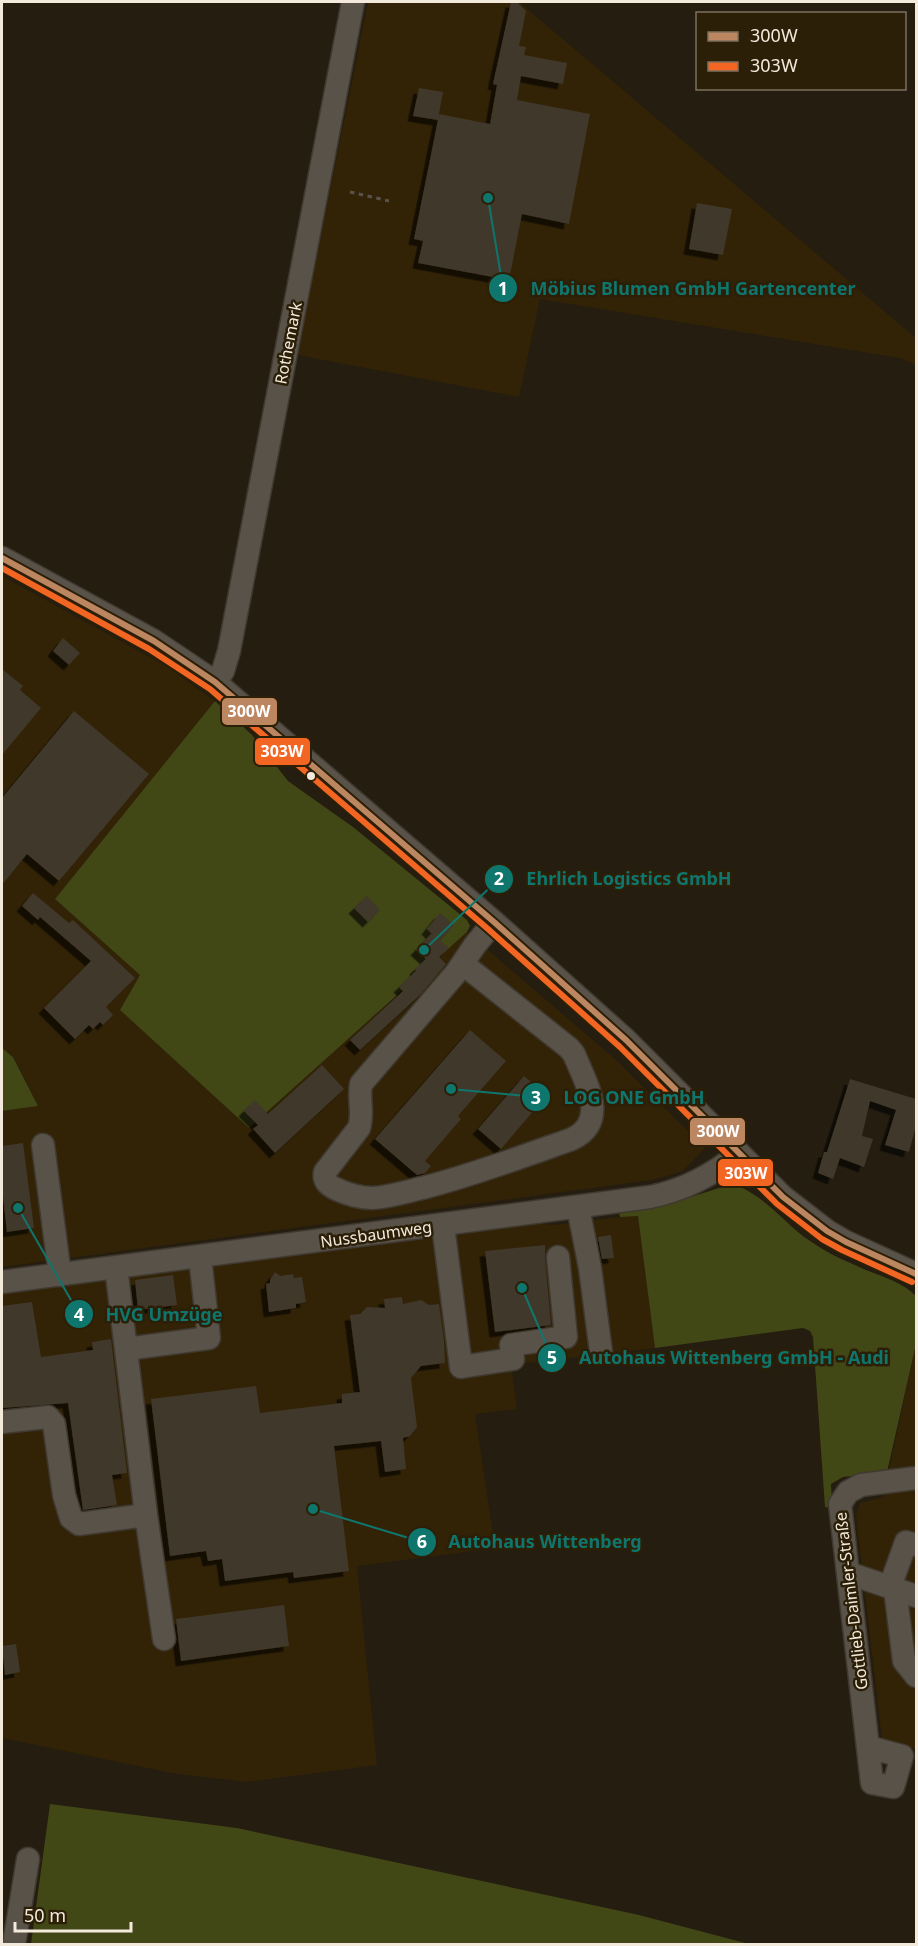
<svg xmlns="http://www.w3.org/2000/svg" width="918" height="1946" viewBox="0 0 918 1946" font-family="'Noto Sans',sans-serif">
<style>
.built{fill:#322306}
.green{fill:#424716}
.building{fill:#40372a;filter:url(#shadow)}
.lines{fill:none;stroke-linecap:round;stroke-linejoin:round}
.minor-casing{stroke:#3f3930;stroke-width:25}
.path{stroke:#59534c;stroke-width:3;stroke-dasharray:4.5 4.5;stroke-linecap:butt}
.minor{stroke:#585249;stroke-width:22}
.bus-1-casing{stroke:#2c1f08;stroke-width:10}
.bus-2-casing{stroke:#2c1f08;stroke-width:10}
.bus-1{stroke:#bb8660;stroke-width:6}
.bus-2{stroke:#f26522;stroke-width:6}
.bus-dot{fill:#f3eadc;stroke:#2c1f08;stroke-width:2}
.labels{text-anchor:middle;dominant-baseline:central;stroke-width:5;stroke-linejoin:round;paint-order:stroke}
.street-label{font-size:16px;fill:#f3eadc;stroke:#2c1f08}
.leader{fill:none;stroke:#0f766e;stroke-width:2}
.callout-dot{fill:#0f766e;stroke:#2c1f08;stroke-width:2}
.mark-label{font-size:18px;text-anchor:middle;font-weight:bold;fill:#fff}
.callout-label{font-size:18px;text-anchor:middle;font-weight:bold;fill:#0f766e;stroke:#2c1f08;stroke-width:5;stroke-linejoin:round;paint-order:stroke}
.line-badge{stroke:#2c1f08;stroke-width:2}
.badge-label{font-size:16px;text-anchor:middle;font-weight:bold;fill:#fff}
</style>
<defs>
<filter id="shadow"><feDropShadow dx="-5.5" dy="5.5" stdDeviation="0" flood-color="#0009"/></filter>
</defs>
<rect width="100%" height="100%" fill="#241d10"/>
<path class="built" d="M 368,2 L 519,2 L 916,338 L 916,365 L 900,358 L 540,299 L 519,397 L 297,355 Z
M 2,576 L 166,666 L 215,701 L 55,899 L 140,975 L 120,1010 L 249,1128 L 467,932 L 615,1059 L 705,1148 L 683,1171 L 652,1180 L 2,1267 L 2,1111 L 38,1106 L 14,1057 L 2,1048 Z
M 638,1215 L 655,1348 L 511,1365 L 517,1409 L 475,1414 L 495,1548 L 357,1566 L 377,1765 L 247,1782 L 172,1773 L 2,1738 L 2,1294 L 536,1223 L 554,1225 Z
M 916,1344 L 916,1750 L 882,1739 L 856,1516 L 860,1503 L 883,1497 Z"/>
<path class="green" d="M 215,701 L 252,735 L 288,781 L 353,827 L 467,920 L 470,926 L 467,932 L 249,1128 L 120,1010 L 140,975 L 55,899 Z
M 2,1048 L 13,1057 L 38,1106 L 2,1111 Z
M 740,1187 C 768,1199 785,1224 810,1241 C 823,1250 840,1259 855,1265 C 875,1275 901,1280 916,1296 L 916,1344 L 887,1472 L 843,1477 L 831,1484 L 832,1508 L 825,1507 L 813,1337 L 810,1331 L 803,1328 L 655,1348 L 638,1216 L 620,1217 L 619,1212 L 653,1207 L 678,1201 L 719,1188 Z
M 50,1804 L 237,1828 L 639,1915 L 749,1944 L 31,1944 Z"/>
<path class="building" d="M 511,2 L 517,2 L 526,11 L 519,46 L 526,47 L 524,55 L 567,63 L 563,84 L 521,76 L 517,100 L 590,114 L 569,224 L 522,214 L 509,280 L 418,263 L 423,241 L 414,239 L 438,120 L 413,116 L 419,88 L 443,92 L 438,119 L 439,114 L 490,124 L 497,85 L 493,84 Z
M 697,203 L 732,209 L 723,255 L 689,249 Z
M 63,638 L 80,653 L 69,665 L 53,651 Z
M 2,669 L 23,686 L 20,690 L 41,708 L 2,755 Z
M 74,711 L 149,774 L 59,881 L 27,854 L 2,885 L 2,798 Z
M 33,893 L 69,923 L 73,920 L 135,978 L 106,1007 L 113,1015 L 103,1025 L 100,1022 L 93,1029 L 89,1025 L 75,1039 L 44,1008 L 91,961 L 40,917 L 38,920 L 22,906 Z
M 367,896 L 380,910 L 368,922 L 354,908 Z
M 440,913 L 454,925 L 440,941 L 449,948 L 439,957 L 446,964 L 421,994 L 360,1050 L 350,1040 L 403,991 L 399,987 L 416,971 L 415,969 L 426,959 L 416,950 L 431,934 L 434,936 L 427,929 Z
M 470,1030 L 506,1061 L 458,1116 L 461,1119 L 425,1161 L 431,1166 L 425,1173 L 417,1175 L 375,1139 Z
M 322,1065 L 344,1089 L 275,1153 L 253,1129 L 258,1125 L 244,1111 L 255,1100 L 268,1114 Z
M 524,1076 L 547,1095 L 501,1149 L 478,1129 Z
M 850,1079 L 916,1099 L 916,1126 L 909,1152 L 885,1145 L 896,1110 L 870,1101 L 862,1136 L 873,1139 L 864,1167 L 840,1158 L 833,1179 L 818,1173 L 824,1152 L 827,1152 Z
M 23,1143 L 34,1228 L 7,1232 L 2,1187 L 2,1146 Z
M 611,1235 L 614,1258 L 602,1259 L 598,1237 Z
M 545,1245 L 545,1258 L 551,1325 L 495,1332 L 485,1251 Z
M 275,1272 L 280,1276 L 293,1274 L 294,1278 L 302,1277 L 306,1302 L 296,1304 L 296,1308 L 269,1312 L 266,1284 L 270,1283 L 270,1280 Z
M 173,1275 L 177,1305 L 138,1310 L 135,1280 Z
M 402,1297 L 403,1304 L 421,1300 L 429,1305 L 439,1304 L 444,1341 L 445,1363 L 421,1366 L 411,1378 L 417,1427 L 410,1436 L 403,1438 L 406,1469 L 385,1472 L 381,1441 L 334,1446 L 349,1571 L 294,1578 L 293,1572 L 225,1581 L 222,1559 L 208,1561 L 206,1551 L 170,1556 L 151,1399 L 256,1386 L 260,1413 L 342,1403 L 342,1394 L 360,1392 L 350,1315 L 360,1314 L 367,1307 L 385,1308 L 384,1299 Z
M 32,1302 L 41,1357 L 93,1350 L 92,1342 L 111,1339 L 127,1473 L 112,1475 L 117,1505 L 83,1510 L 68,1403 L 2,1408 L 2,1306 Z
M 284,1605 L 289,1646 L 181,1661 L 176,1619 Z
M 16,1644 L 20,1672 L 5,1675 L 2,1646 Z"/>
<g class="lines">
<g class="minor-casing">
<path id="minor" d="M 2,558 L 154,641 L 215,682 L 494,922 L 626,1040 L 783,1197 L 827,1231 L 846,1242 L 916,1274
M 215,682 L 223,671 L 229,651 L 353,2
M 463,964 L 569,1048 L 574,1054 C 585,1082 610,1120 572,1139 C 524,1156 476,1174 426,1187 C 408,1191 391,1197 372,1198 C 360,1198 347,1194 336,1189 C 328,1185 323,1181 325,1172 L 359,1128 C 364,1114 358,1099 361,1084 L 456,973 L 475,945 L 494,922
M 43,1145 L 60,1275
M 578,1207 L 590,1268 L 601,1352
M 443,1225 L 461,1367 L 513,1359 L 511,1345 L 566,1337 L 558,1257
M 116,1267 L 146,1515 L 164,1639
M 2,1282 L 650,1197 C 684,1190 712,1176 739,1153
M 126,1349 L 209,1338 L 200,1257
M 2,1422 L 48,1417 L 54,1424 L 64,1495 L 71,1518 L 79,1524 L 146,1515
M 848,1573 L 916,1596
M 890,1587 L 906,1542 L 916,1545
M 895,1589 L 904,1661 L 916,1676
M 868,1747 L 902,1756 L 893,1787 L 872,1783 L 840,1504 L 848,1492 L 861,1485 L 916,1478
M 14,1944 L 28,1859"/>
</g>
<path class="path" d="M 350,192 L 389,201"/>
<use href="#minor" class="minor"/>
<g class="bus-1-casing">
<path id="bus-1" d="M 2,558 L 154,641 L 215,682 L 494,922 L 626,1040 L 783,1197 L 827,1231 L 846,1242 L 916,1274"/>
</g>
<g class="bus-2-casing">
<path id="bus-2" d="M 2,568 L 149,649 L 210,689 L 488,929 L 620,1047 L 777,1204 L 822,1239 L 842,1250 L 912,1282"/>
</g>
<use href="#bus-1" class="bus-1"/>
<use href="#bus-2" class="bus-2"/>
</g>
<circle class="bus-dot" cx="311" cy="776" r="5"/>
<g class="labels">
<g class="street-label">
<text transform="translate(288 343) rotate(-79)">Rothemark</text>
<text transform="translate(376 1234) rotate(-8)">Nussbaumweg</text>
<text transform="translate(851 1601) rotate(-97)">Gottlieb-Daimler-Straße</text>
</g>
</g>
<path class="leader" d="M488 198L503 288M424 950L499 879M451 1089L536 1097M18 1208L79 1314M522 1288L552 1358M313 1509L422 1542"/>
<g class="callout-dot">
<circle cx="488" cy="198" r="6"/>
<circle cx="424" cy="950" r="6"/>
<circle cx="451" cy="1089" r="6"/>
<circle cx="18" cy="1208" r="6"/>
<circle cx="522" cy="1288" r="6"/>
<circle cx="313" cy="1509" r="6"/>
<circle cx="503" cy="288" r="15"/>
<circle cx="499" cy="879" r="15"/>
<circle cx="536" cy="1097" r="15"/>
<circle cx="79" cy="1314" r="15"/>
<circle cx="552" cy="1358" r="15"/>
<circle cx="422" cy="1542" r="15"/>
</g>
<g class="mark-label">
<text x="503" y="295">1</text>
<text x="499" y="885">2</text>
<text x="536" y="1104">3</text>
<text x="79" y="1321">4</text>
<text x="552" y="1364">5</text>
<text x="422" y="1548">6</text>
</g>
<g class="callout-label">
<text x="693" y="295">Möbius Blumen GmbH Gartencenter</text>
<text x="629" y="885">Ehrlich Logistics GmbH</text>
<text x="634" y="1104">LOG ONE GmbH</text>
<text x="164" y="1321">HVG Umzüge</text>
<text x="734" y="1364">Autohaus Wittenberg GmbH - Audi</text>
<text x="545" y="1548">Autohaus Wittenberg</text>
</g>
<g class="line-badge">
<rect x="221" y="697" width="57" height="29" rx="6" fill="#bb8660"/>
<rect x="254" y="737" width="57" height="29" rx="6" fill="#f26522"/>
<rect x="689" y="1117" width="57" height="29" rx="6" fill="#bb8660"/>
<rect x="717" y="1158" width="57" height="29" rx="6" fill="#f26522"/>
</g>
<g class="badge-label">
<text x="249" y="717">300W</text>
<text x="282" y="757">303W</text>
<text x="718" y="1137">300W</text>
<text x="746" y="1179">303W</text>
</g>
<rect width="918" height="1946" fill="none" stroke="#f3eadc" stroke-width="6"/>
<rect x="696" y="12" width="210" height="78" fill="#2c1f08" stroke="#7c705d" stroke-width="1.5"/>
<rect x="708" y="32" width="30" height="9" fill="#bb8660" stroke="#7c705d" stroke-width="1.5"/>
<text x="750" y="42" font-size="18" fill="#f3eadc">300W</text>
<rect x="708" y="62" width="30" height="9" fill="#f26522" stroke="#7c705d" stroke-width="1.5"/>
<text x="750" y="72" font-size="18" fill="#f3eadc">303W</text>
<path d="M15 1922v9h116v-9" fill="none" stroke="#f3eadc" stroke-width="3"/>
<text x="24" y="1922" font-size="18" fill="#f3eadc" stroke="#2c1f08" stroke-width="4.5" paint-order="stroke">50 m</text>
</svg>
